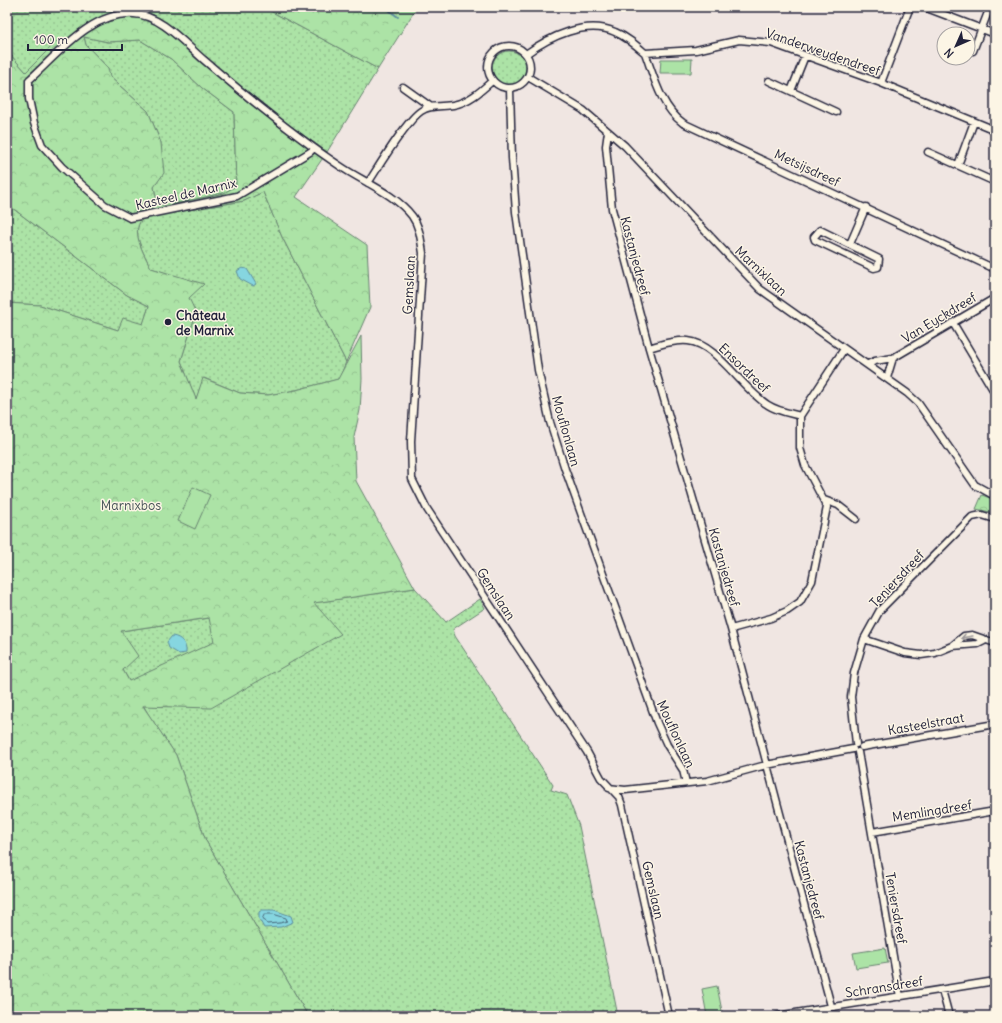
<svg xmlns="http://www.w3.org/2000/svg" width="1002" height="1023" viewBox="0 0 1002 1023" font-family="Delius,sans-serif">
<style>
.grass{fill:url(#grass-dots);stroke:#678270}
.forest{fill:url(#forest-crowns);stroke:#678270;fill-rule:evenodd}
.garden{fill:#ace3a6;stroke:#678270}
.water{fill:#86d6e0;stroke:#5e8e9e}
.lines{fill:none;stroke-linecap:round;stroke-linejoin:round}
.shore{stroke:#4a6a7d;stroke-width:1}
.stream{stroke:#5e8e9e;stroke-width:2}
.minor-casing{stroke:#22223b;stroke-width:9}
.minor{stroke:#fcf5e5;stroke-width:6}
.oneway{stroke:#9a9698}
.poi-dot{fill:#22223b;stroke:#fcf5e5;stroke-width:1.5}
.labels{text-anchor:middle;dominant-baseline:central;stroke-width:3;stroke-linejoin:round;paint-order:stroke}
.street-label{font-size:13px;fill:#22223b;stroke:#fcf5e5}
.poi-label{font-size:13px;font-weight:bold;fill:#22223b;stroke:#fcf5e5;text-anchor:start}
.park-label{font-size:13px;fill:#445256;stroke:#fcf5e5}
</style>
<defs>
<pattern id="grass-dots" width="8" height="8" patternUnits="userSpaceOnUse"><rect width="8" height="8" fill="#ace3a6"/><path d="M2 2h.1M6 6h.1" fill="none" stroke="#94c290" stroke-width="1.8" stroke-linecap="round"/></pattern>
<pattern id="forest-crowns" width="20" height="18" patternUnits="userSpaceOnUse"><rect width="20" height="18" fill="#ace3a6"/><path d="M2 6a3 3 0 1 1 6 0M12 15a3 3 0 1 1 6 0" fill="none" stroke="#94c290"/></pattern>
</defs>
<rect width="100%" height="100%" fill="#f0e6e2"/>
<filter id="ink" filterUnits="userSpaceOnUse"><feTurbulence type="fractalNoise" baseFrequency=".025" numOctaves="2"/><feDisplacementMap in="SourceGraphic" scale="8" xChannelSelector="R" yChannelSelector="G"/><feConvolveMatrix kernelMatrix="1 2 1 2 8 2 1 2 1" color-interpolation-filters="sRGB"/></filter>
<g filter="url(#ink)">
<path class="grass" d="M 7,7 L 263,7 L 378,69 L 327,152 L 242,91 L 154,15 C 111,4 95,20 65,48 L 57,41 L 26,72 L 7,51 Z
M 84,37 L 108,42 L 140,40 L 171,59 L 202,88 L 234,112 L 236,186 L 224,193 L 165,206 L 157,202 L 154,187 L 161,143 L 148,111 L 110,77 L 108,68 L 86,45 Z
M492 68a17 17 0 1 1 34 0a17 17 0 1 1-34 0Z
M 263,192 L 282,237 L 346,362 L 339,379 L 296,390 L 268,395 L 240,393 L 204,378 L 196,400 L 181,361 L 196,313 L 166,273 L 151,268 C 144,254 128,228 145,217 L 244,201 Z
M 7,204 L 127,295 L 149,306 L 143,325 L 118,330 L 40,305 L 7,303 Z
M 415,588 L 446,622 L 480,599 L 485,608 L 453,629 L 455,636 L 553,785 L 551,790 L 567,795 L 579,826 L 618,1016 L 308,1016 L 206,841 L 176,755 L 150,717 L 123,670 L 121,631 Z"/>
<path class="forest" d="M 263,7 L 417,7 L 378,69 Z
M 136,11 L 154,15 L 242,91 L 327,152 L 296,197 L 367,245 L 370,307 L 346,362 L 282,237 L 263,192 L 244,201 L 145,217 C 128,228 144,254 151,268 L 204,284 L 189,298 L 196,313 L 181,361 L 196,399 L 203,378 L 240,393 L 268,395 L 296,390 L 338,379 L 361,336 L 362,379 L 360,410 L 354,437 L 356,481 L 415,588 L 314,603 L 341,634 L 211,708 L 143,706 L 176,755 L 206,841 L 308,1016 L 7,1016 L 7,303 L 40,305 L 118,330 L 123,318 L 143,324 L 149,306 L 127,295 L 7,204 L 7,51 L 26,72 L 57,41 L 65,48 C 91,24 100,13 136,11 ZM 84,37 L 108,42 L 140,40 L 171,59 L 202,88 L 234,112 L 236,186 L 224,193 L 165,206 L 157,202 L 154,187 L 164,173 L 161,143 L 148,111 L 110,77 L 108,68 L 86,45 ZM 209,618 L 214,642 L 129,681 L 123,670 L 138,656 L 121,631 Z
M 982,495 L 995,500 L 995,513 L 976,509 Z"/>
<path class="garden" d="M 661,59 L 692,59 L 691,73 L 660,73 Z
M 193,487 L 210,495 L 195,529 L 178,521 Z
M 885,948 L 888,963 L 856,968 L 853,953 Z
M 717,986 L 723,1016 L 707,1016 L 702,989 Z"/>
<path class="water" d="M 242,268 L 247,269 L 256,284 L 253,286 L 240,279 L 237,271 Z
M 172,636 C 181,637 187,644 186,653 L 179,654 L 169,648 L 167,642 Z
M 262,910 L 274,910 L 291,916 L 293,922 L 281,927 L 264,928 L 259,919 L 259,912 Z"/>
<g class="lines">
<path class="shore" d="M 265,914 L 273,914 L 286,918 L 287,921 L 280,923 L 267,924 L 263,918 Z"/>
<path class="stream" d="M 385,7 L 398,17"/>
<g class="minor-casing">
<path id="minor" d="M 924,7 L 995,34
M488 67a21 21 0 1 1 42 0a21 21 0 1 1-42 0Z
M 973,51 L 990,7
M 645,53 C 654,77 661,107 683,123 L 995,269
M 526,54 C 549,37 586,19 615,32 C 627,37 636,45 645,53 L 696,50 L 739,40 L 771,43 L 881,83 L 995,130
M 528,77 L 583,110 L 625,146 L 760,289 L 907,393 L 918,403 L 975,485 L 995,496
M 769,81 L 836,112
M 881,83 L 910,7
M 403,87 L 431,107
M 510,89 L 512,158 L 516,212 L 538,370 L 550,422 L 565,469 L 657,723 L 667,745 L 683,770 L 686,783
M 791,91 L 805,56
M 608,132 L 606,146 L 612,209 L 649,348 L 731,629 L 831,1006
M 314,148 L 310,152 L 237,196 L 130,218 L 105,205 L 62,167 L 42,145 L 34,123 L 29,99 L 29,80 C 58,54 92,11 134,14 C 161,15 185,44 204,60 C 247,97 292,134 340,166 C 363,182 394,193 412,216 C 420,227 421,241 423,253 L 411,441 L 412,479 L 427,509 L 587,752 L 601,778 L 619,797 L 622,805 L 669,1016
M 928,152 L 995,182
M 958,165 L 974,122
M 368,183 C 379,166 406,121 421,111 C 431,104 442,107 453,105 C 469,102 481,91 492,81
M 820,230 L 879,259 L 878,267 L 874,268 L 815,240 L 814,237 Z
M 850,244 L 866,207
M 953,323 L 995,393
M 649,348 C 662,344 675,340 688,341 C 716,343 743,390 768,405 C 777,411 789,413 800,416
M 868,364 L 875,361 L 893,358 L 995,298
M 887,378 L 893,358
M 824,500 L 838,505 L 856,519
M 731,629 L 771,618 L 787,611 L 800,602 L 812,581 L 827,507 L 805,465 L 800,448 L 800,416 L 844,349
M 864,639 L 905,653 L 921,655 L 935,653 L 952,646 L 964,636 L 972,635 L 995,643
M 952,646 L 978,644 L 984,641
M 856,744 L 851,697 L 854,673 L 864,639 L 880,610 L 972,517 L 982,515 L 995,519
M 862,747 L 995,724
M 858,752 L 900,997
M 609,788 L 625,790 L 707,781 L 766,765 L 853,749
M 872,832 L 995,811
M 942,990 L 949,1016
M 777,1016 L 995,981"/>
</g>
<use href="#minor" class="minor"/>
</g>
<defs><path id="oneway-shaft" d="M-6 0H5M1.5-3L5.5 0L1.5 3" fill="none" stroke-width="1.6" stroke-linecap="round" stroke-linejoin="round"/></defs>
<use class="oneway" href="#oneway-shaft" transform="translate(967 637) rotate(170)"/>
</g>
<circle class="poi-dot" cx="168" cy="322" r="4"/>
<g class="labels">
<g class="street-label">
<text transform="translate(823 52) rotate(19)">Vanderweydendreef</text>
<text transform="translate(807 168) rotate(25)">Metsijsdreef</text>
<text transform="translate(186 194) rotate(-13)">Kasteel de Marnix</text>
<text transform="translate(635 256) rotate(75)">Kastanjedreef</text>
<text transform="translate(761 271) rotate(43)">Marnixlaan</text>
<text transform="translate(409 285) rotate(-87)">Gemslaan</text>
<text transform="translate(939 318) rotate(-31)">Van Eyckdreef</text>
<text transform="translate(744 368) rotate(44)">Ensordreef</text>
<text transform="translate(566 431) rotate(74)">Mouflonlaan</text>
<text transform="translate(724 567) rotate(74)">Kastanjedreef</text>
<text transform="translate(897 579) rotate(-47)">Teniersdreef</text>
<text transform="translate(496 594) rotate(57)">Gemslaan</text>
<text transform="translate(926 724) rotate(-10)">Kasteelstraat</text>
<text transform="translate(676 734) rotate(65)">Mouflonlaan</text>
<text transform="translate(932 811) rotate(-9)">Memlingdreef</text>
<text transform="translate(809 880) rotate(75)">Kastanjedreef</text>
<text transform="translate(653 890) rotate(77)">Gemslaan</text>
<text transform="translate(896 908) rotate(80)">Teniersdreef</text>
<text transform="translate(884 987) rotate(-9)">Schransdreef</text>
</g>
<g class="poi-label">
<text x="176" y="315">Château<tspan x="176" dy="15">de Marnix</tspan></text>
</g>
<g class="park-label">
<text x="131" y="505">Marnixbos</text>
</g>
</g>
<rect width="1002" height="1023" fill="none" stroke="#fcf5e5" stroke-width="24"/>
<rect x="12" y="12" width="978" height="999" fill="none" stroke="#22223b" stroke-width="1.5" filter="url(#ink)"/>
<g transform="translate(956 46) rotate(225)"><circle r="19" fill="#fcf5e5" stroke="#a5a1a1"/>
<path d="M0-3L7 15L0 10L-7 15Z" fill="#22223b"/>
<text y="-6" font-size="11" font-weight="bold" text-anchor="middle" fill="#22223b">N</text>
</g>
<path d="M28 44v6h94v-6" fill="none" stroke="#22223b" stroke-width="2"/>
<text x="34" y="44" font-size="12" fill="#22223b" stroke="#fcf5e5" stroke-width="3" paint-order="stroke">100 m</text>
</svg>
